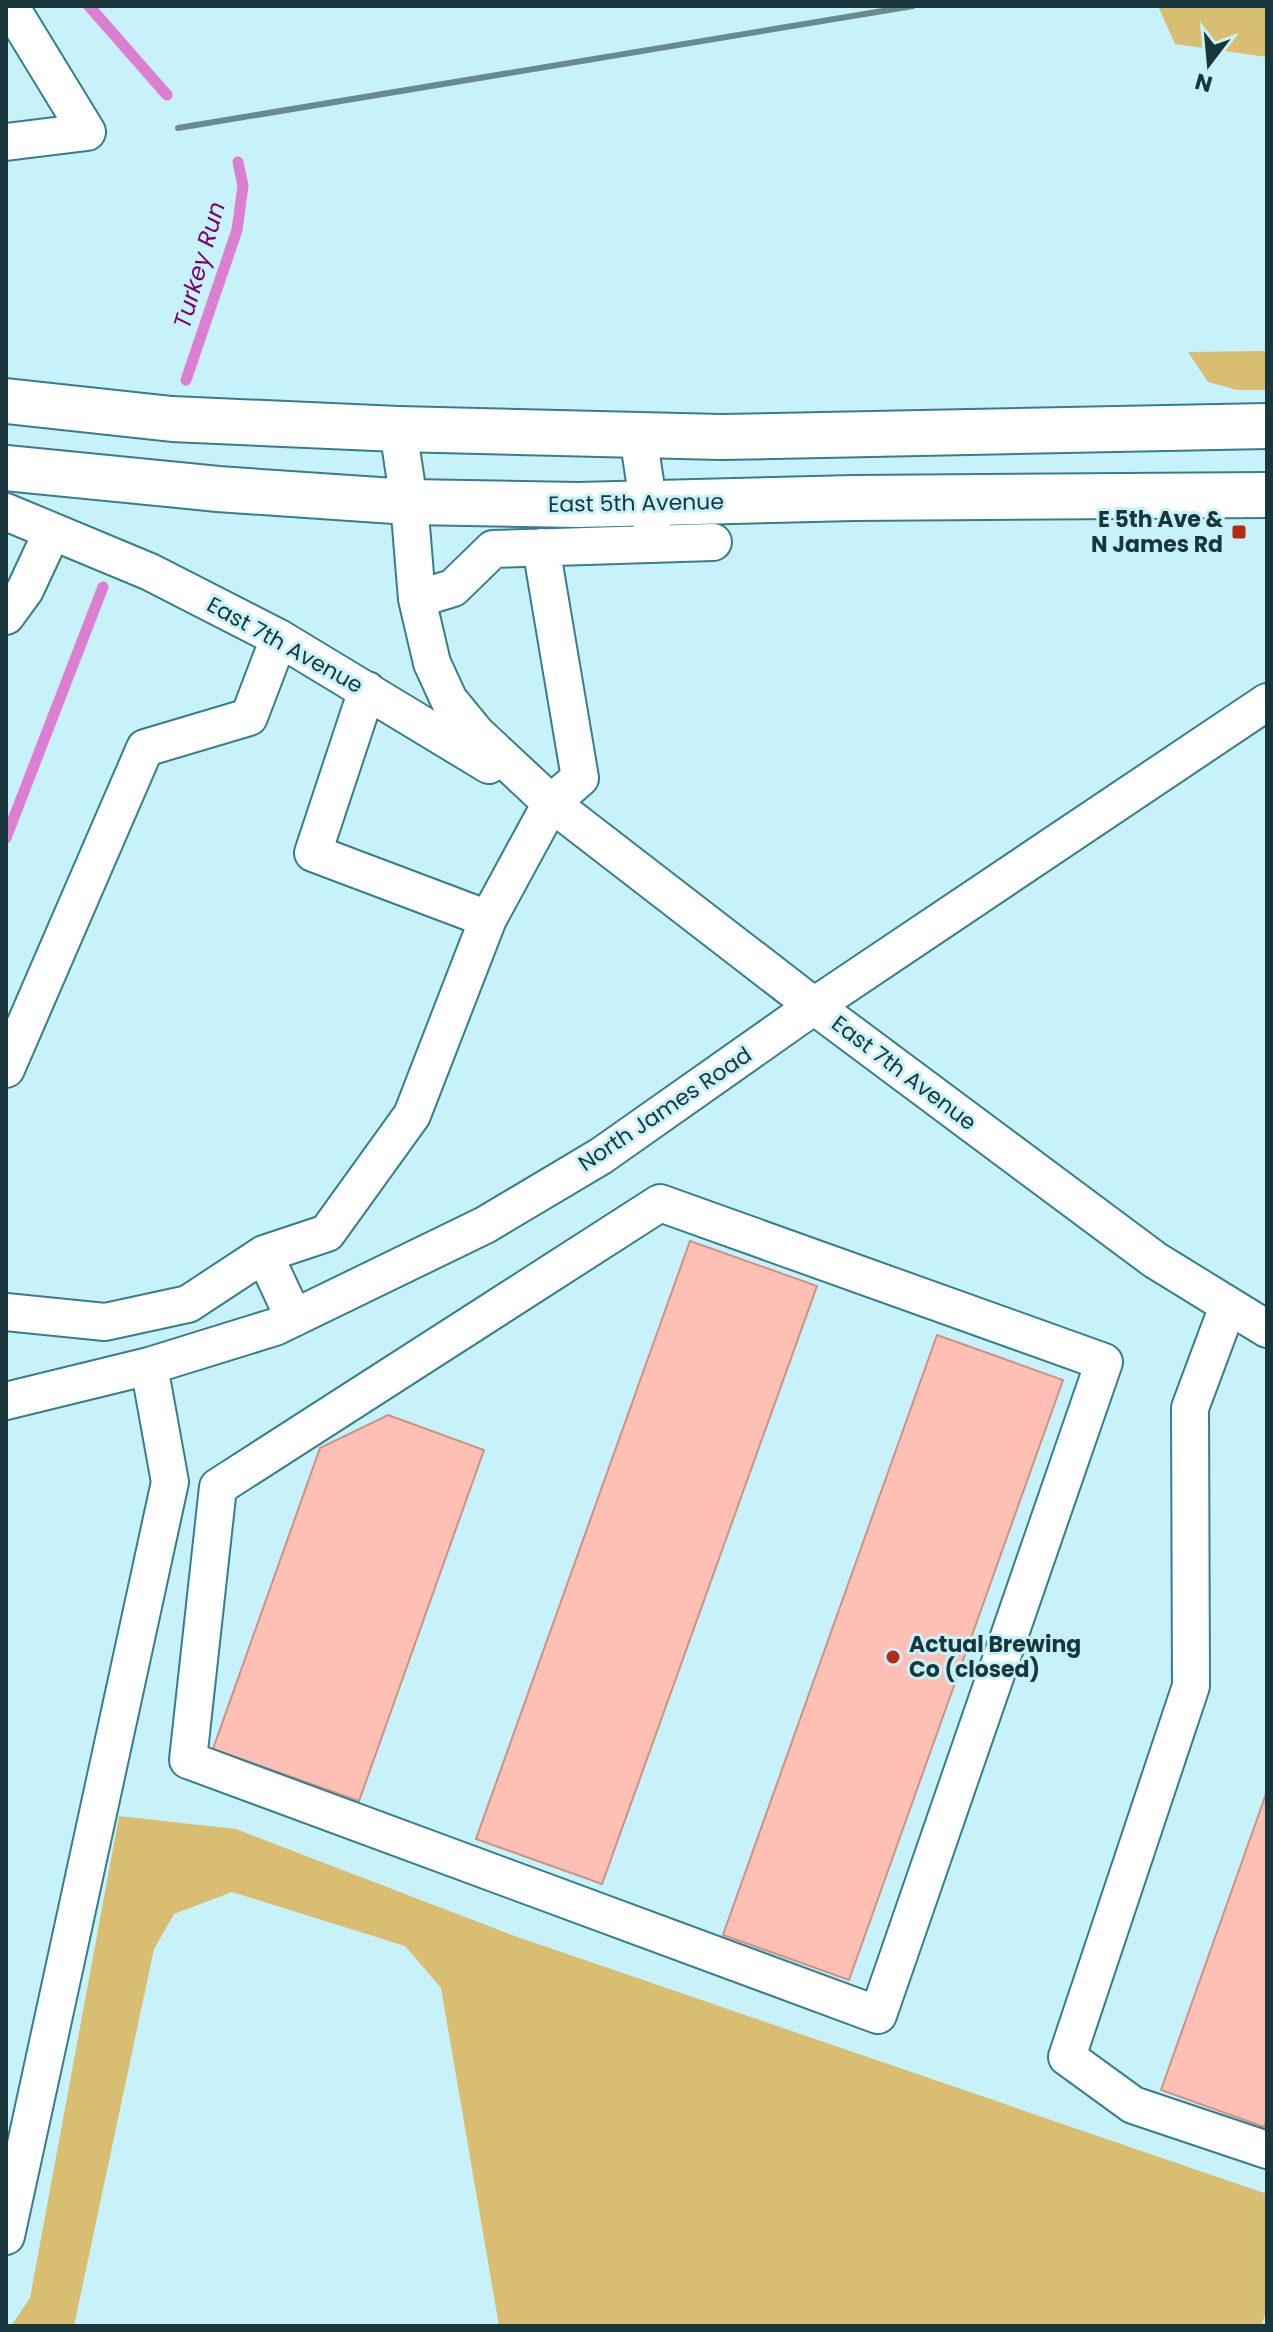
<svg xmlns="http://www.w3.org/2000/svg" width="1273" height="2332" viewBox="0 0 1273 2332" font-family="Poppins,sans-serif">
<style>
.green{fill:#d9be71}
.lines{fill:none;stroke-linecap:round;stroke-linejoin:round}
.stream{stroke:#dc7ed1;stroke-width:11}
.building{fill:#fec0b4;stroke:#cd9286;stroke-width:2}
.minor-casing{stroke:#367e8b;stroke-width:40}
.major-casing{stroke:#367e8b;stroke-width:48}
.minor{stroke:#fff;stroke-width:36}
.major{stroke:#fff;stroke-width:44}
.rail{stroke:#688b92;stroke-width:6}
.poi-dot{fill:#b72a16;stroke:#c8f2fa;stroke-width:3}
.labels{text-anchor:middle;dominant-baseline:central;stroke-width:6;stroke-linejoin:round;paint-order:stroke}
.street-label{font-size:22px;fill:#18363c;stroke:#c8f2fa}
.poi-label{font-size:22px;font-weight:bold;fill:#18363c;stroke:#c8f2fa;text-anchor:end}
.water-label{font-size:24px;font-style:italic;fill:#7b0074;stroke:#c8f2fa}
</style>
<rect width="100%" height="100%" fill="#c8f2fa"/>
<path class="green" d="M 1158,6 L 1267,6 L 1267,57 L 1175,44 Z
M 1267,351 L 1267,390 L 1237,390 L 1208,382 L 1188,352 Z
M 119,1816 L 236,1829 L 512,1935 L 1267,2194 L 1267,2310 L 1261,2326 L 499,2326 L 441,1988 L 405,1946 L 232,1892 L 174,1914 L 154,1949 L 74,2326 L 11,2326 L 30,2298 Z"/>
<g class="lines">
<path class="stream" d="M 89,6 L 167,95
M 186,380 L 237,230 L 243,186 L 238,162
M 6,838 L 103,587"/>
</g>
<path class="building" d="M 690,1241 L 817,1286 L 602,1884 L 476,1839 Z
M 937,1335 L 1063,1380 L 849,1980 L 723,1935 Z
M 388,1415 L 484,1450 L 359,1801 L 213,1749 L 320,1448 Z
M 1267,1791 L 1267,2118 L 1264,2127 L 1161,2090 Z"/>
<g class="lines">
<g class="minor-casing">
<path id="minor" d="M 6,142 L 87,132 L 10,6
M 398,429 L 409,502 L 417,599 L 432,663 L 449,700 L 476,733 L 551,803 L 814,1006 L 1155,1260 L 1267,1329
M 638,435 L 652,528
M 6,512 L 150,572 L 279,638 L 489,765
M 417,599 L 453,588 L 493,549 L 713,542
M 6,616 L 25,590 L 52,532
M 367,690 L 313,853 L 488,919
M 6,1069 L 145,748 L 249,717 L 279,638
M 660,1203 L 1104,1362 L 878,2015 L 188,1760 L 218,1487 Z
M 264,1254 L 294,1318
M 1228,1306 L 1190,1408 L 1191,1686 L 1067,2057 L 1133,2105 L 1267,2150
M 6,1312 L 105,1322 L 188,1304 L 264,1254 L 327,1233 L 412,1115 L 488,919 L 551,803 L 580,778 L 541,547
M 6,1401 L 149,1366 L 275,1327 L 485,1225 L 601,1156 L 814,1006 L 1267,702
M 6,2236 L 170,1482 L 149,1366"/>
</g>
<g class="major-casing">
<path id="major" d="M 6,401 L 172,419 L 398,429 L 721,437 L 1267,426
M 6,468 L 218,489 L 409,502 L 578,505 L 854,498 L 1267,495"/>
</g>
<use href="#minor" class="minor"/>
<use href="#major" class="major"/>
<path class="rail" d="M 178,128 L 913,6"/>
</g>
<g class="poi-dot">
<rect x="1231" y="524" width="16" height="16" rx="4"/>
<circle cx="893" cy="1657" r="8"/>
</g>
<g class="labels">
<g class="street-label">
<text transform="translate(636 503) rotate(-1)">East 5th Avenue</text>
<text transform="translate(285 645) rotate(29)">East 7th Avenue</text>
<text transform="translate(904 1073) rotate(37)">East 7th Avenue</text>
<text transform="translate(665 1109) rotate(-34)">North James Road</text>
</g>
<g class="poi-label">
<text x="1223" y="519">E 5th Ave &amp;<tspan x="1223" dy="25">N James Rd</tspan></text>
<text x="909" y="1644" text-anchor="start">Actual Brewing<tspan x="909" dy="25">Co (closed)</tspan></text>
</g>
<g class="water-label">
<text transform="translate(199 265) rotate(-74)">Turkey Run</text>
</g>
</g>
<rect width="1273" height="2332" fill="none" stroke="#18363c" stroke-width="16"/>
<g transform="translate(1209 64) rotate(196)" stroke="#c8f2fa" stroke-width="6" paint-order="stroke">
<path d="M0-6L14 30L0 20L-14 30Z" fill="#18363c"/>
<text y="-12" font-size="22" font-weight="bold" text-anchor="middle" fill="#18363c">N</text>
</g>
</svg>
